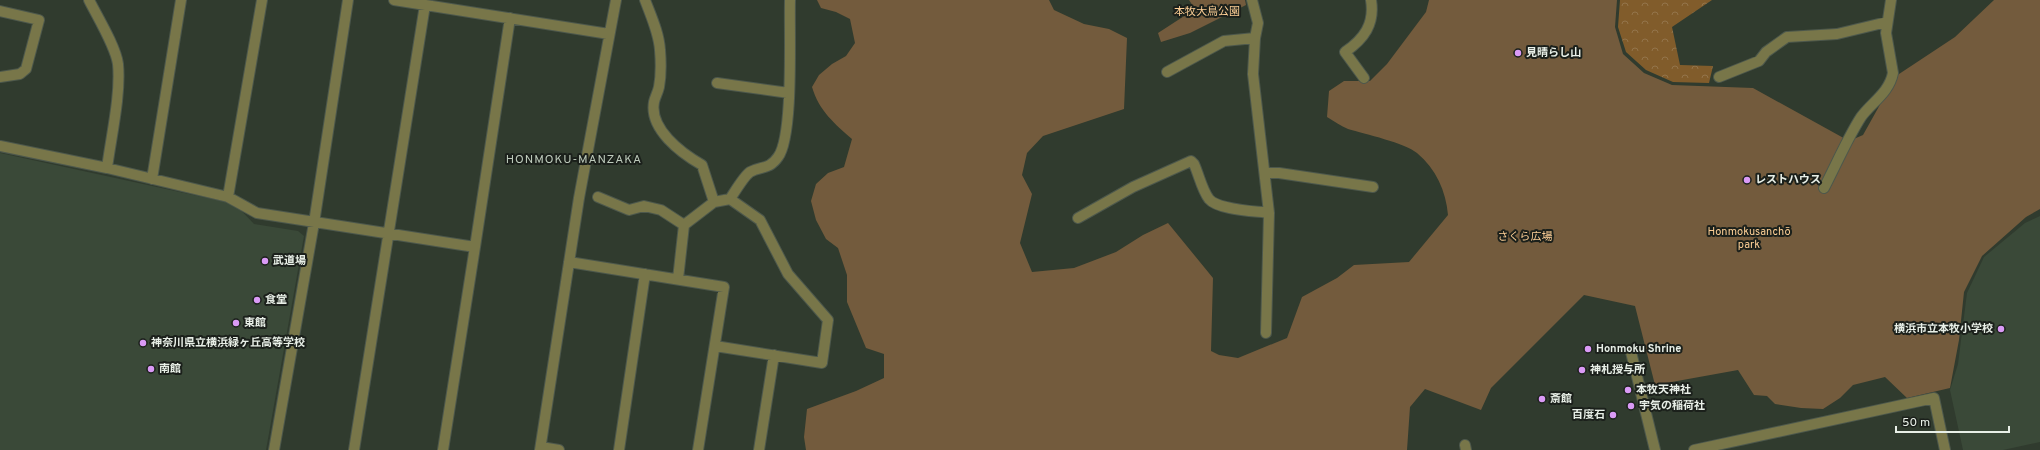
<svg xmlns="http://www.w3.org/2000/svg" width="2040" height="450" viewBox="0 0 2040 450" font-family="Overpass,'Noto Sans JP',sans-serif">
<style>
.built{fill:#3a4938}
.forest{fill:url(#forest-crowns)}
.green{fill:#735b3d}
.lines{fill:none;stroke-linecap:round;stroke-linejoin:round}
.minor-casing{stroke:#4d584c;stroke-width:12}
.minor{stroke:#787649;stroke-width:10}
.poi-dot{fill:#da9af6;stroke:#1b201b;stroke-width:1.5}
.labels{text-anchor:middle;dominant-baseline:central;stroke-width:4;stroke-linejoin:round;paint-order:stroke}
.park-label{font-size:11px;fill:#fcce95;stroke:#1b201b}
.poi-label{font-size:11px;font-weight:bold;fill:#e8efe7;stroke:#1b201b;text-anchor:start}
.neighbourhood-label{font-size:12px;letter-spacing:1px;fill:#becbbc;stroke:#1b201b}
</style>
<defs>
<pattern id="forest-crowns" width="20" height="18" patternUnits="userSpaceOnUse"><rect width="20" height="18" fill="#815c2b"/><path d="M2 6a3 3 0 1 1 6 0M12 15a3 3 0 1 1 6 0" fill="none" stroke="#93744a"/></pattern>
</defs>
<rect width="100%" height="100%" fill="#303b2e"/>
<path class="built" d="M 0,153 L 235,204 L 254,224 L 298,231 L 304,236 L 266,450 L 0,450 Z
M 2040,216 L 2040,442 L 2003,450 L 1963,450 L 1950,390 L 1958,364 L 1967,293 L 1984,257 L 2025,223 Z"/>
<path class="forest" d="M 1620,0 L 1712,0 L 1672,27 L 1680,65 L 1713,66 L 1709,83 L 1673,82 L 1646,70 L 1626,52 L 1618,27 Z"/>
<path class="green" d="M 817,0 L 1049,0 L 1054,10 L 1084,24 L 1109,29 L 1127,38 L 1124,109 L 1043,136 L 1027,153 L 1022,175 L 1032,194 L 1020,243 L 1032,272 L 1074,268 L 1116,252 L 1143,235 L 1168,223 L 1213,278 L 1211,351 L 1219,355 L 1238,358 L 1287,338 L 1302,297 L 1337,278 L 1354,265 L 1409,262 L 1448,215 C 1446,191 1436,169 1417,153 C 1405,143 1365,134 1348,129 C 1341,126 1334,121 1327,117 L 1329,91 L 1344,81 L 1370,81 L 1387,64 L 1426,12 L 1429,0 L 1617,0 L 1615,27 L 1623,54 L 1644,73 L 1672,85 L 1753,88 L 1849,141 L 1863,135 L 1896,76 L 1955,37 L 1994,0 L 2040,0 L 2040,209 L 2026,217 L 1982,256 L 1964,292 L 1959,340 L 1950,388 L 1907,398 L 1885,377 L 1853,385 L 1840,398 L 1823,409 L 1801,408 L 1775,404 L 1767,396 L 1754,395 L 1738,370 L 1655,385 L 1635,306 L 1584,295 L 1491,388 L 1481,410 L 1425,389 L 1410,407 L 1407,450 L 806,450 L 804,437 L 807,409 L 856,391 L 884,378 L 884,354 L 866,348 L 847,302 L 847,275 L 838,248 L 826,239 L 816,220 L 811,201 L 816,184 L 828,173 L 844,167 L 852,139 C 835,124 819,111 812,87 L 819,75 L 832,64 L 846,56 L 855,43 L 850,19 L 836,12 L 821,8 Z
M 1189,0 L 1245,0 L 1246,5 L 1190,33 L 1161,42 L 1158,33 L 1195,9 Z"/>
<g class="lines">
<g class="minor-casing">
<path id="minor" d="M 89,0 C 97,16 116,47 118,64 C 121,95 111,137 107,168
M 394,0 L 609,34
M 645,0 C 651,16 659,33 660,50 C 661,62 661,76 659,87 C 658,92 655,97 654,102 C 649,129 681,153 702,165 L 714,202
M 1252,0 L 1258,23 L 1255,38 L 1253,74 L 1269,213 L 1266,333
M 0,11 L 39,20 L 26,69 L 20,74 L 0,77
M 1167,72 L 1224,41 L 1255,38
M 1719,77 L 1759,61 L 1766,52 L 1787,37 L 1837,34 L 1887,22
M 1364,78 L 1345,52 C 1364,39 1375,24 1371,0
M 717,83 L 789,93
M 0,146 L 107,168 L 228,197 L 257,213 L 475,247 L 443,450
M 1265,173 L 1279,173 L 1373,187
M 152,179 L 181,0
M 1824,188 C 1836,165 1847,139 1861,117 C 1872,102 1889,93 1893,73 L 1886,33 L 1891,0
M 228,197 L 262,0
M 598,197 L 629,210 L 644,206 L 661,210 L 684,225
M 1078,218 L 1133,187 L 1191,161 L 1194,164 C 1199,175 1202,190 1209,199 C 1218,210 1255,211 1269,213
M 475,247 L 510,18
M 569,262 L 724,287 L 698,450
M 678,279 L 684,225 L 714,202 L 730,199 C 734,193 744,176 750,172 C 761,166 769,170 778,157 C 794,136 789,31 790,0
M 715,346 L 822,363 L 828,320 L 788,274 L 760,220 L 730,199
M 1631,352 L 1655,450
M 1465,445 L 1466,450
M 541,447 L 559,450
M 274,450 L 314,223 L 348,0
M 354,450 L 425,5
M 540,450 L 579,198 L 616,0
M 619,450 L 645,274
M 759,450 L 774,355
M 1694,450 L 1934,398 L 1945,450"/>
</g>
<use href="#minor" class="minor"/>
</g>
<g class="poi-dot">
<circle cx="1518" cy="53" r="4"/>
<circle cx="1747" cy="180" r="4"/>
<circle cx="265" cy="261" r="4"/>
<circle cx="257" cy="300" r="4"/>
<circle cx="236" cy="323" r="4"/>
<circle cx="2001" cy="329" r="4"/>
<circle cx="143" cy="343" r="4"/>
<circle cx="1588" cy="349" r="4"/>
<circle cx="151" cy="369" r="4"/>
<circle cx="1582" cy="370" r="4"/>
<circle cx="1628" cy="390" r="4"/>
<circle cx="1542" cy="399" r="4"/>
<circle cx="1631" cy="406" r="4"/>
<circle cx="1613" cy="415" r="4"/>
</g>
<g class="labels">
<g class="park-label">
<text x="1207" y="12">本牧大鳥公園</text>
<text x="1749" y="232">Honmokusanchō<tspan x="1749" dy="13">park</tspan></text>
<text x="1525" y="237">さくら広場</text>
</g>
<g class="poi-label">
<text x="1526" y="53">見晴らし山</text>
<text x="1755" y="180">レストハウス</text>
<text x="273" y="261">武道場</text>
<text x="265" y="300">食堂</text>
<text x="244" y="323">東館</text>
<text x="1993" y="329" text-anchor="end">横浜市立本牧小学校</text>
<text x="151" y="343">神奈川県立横浜緑ヶ丘高等学校</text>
<text x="1596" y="349">Honmoku Shrine</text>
<text x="159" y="369">南館</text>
<text x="1590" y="370">神札授与所</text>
<text x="1636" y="390">本牧天神社</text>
<text x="1550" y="399">斎館</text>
<text x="1639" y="406">宇気の稲荷社</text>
<text x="1605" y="415" text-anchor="end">百度石</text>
</g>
<g class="neighbourhood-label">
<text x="574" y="160">HONMOKU-MANZAKA</text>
</g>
</g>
<path d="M1896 426v6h113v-6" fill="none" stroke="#e8efe7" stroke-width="2"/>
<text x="1902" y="426" font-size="12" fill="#e8efe7" stroke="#1b201b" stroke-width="3" paint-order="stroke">50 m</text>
</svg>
